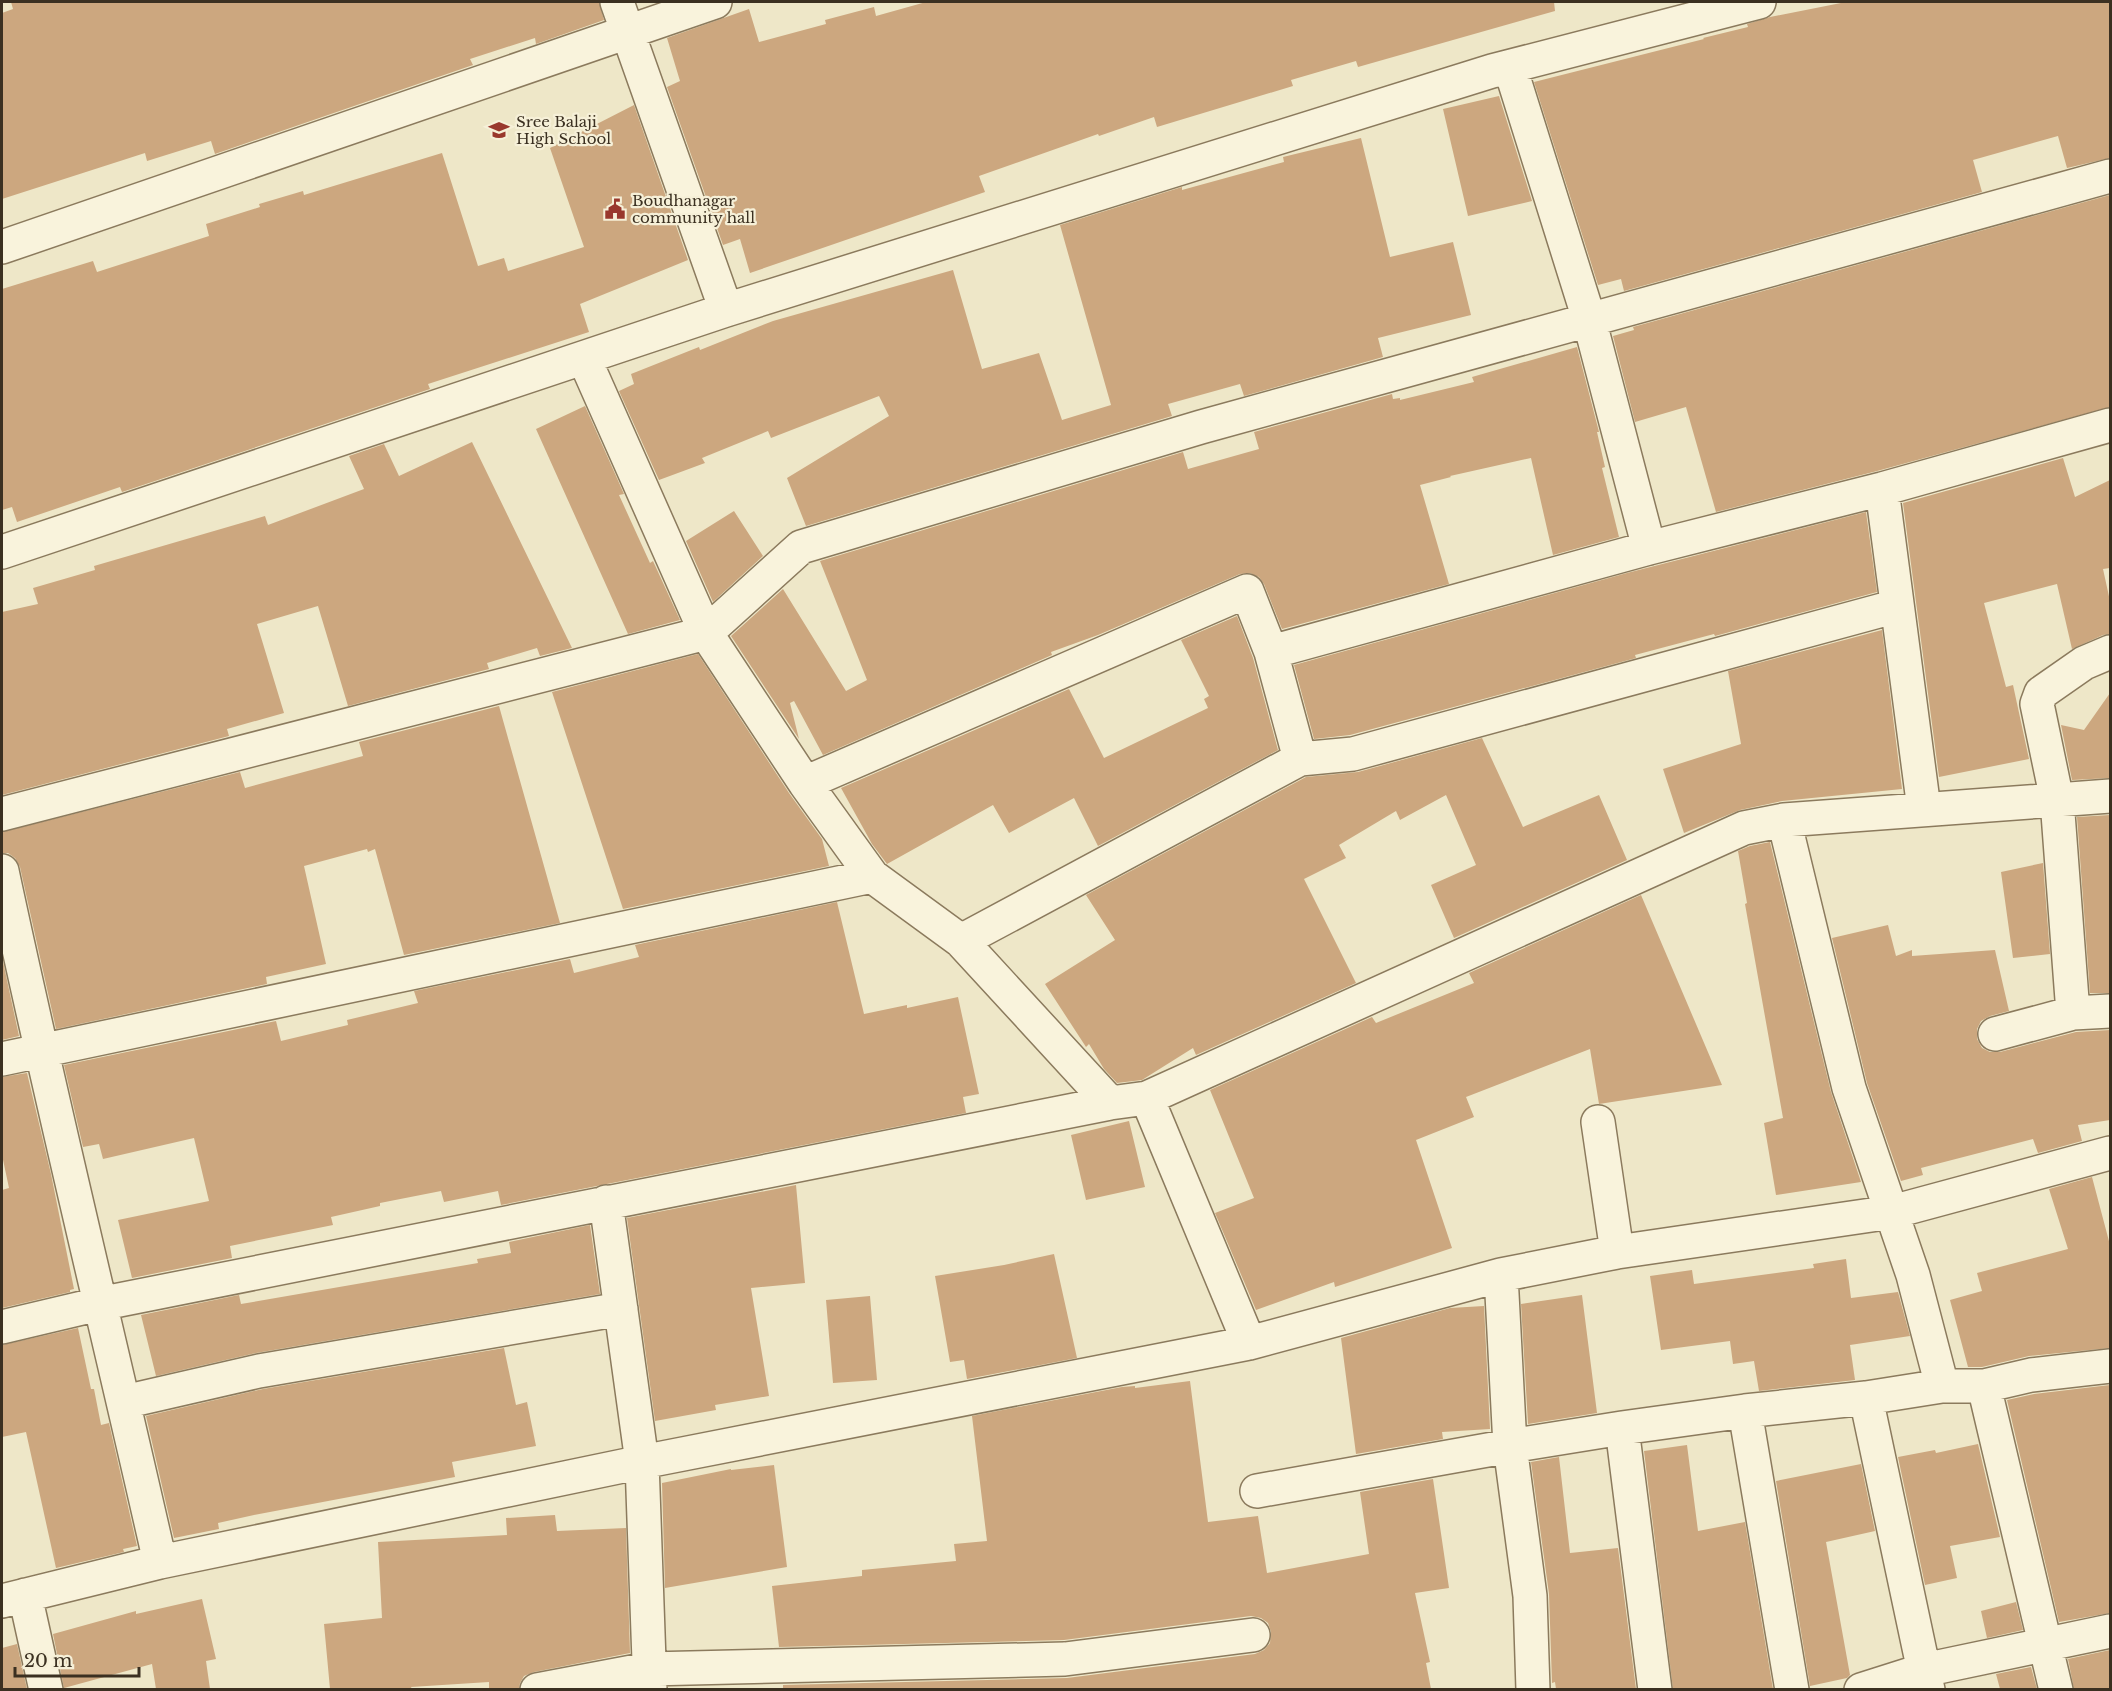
<svg xmlns="http://www.w3.org/2000/svg" width="2112" height="1691" viewBox="0 0 2112 1691" font-family="'Libre Baskerville',serif">
<style>
.building{fill:#cca77f}
.lines{fill:none;stroke-linecap:round;stroke-linejoin:round}
.minor-casing{stroke:#8b7a5d;stroke-width:36}
.minor{stroke:#f9f3dc;stroke-width:33}
.labels{text-anchor:middle;dominant-baseline:central;stroke-width:4.5;stroke-linejoin:round;paint-order:stroke}
.poi-label{font-size:15px;fill:#3b3021;stroke:#f6f0d8;text-anchor:start}
</style>
<rect width="100%" height="100%" fill="#eee7c8"/>
<path class="building" d="M 11,2 L 599,2 L 604,20 L 536,44 L 535,38 L 470,59 L 473,65 L 215,154 L 211,141 L 147,161 L 145,153 L 2,199 L 2,13 L 13,9 Z
M 926,2 L 1554,2 L 1555,11 L 1358,67 L 1356,61 L 1291,80 L 1293,86 L 1157,127 L 1154,117 L 1099,136 L 1098,134 L 979,176 L 985,192 L 750,273 L 740,239 L 723,245 L 667,87 L 680,81 L 667,38 L 749,9 L 759,42 L 826,24 L 825,20 L 874,7 L 876,16 Z
M 1846,2 L 2110,2 L 2110,158 L 2067,168 L 2058,136 L 1973,160 L 1982,192 L 1624,291 L 1621,279 L 1598,285 L 1534,82 L 1704,39 L 1703,38 L 1748,27 L 1747,24 L 1770,17 Z
M 1499,96 L 1532,201 L 1468,216 L 1443,109 Z
M 634,105 L 688,260 L 580,304 L 589,332 L 428,384 L 430,389 L 122,492 L 120,487 L 17,522 L 12,507 L 2,510 L 2,289 L 93,261 L 97,272 L 209,236 L 206,224 L 260,207 L 259,204 L 303,191 L 304,195 L 442,153 L 478,266 L 504,258 L 508,271 L 584,247 L 550,148 Z
M 1361,138 L 1390,257 L 1453,242 L 1471,315 L 1378,338 L 1383,357 L 1244,396 L 1240,384 L 1168,404 L 1172,416 L 806,526 L 787,478 L 889,416 L 879,396 L 771,438 L 768,431 L 702,458 L 705,463 L 659,480 L 619,391 L 634,384 L 631,374 L 699,347 L 700,350 L 773,321 L 953,270 L 982,369 L 1039,353 L 1062,420 L 1111,405 L 1060,225 L 1182,187 L 1182,190 L 1284,162 L 1283,157 Z
M 2110,195 L 2110,407 L 1877,471 L 1716,512 L 1686,407 L 1635,422 L 1613,336 L 1634,330 L 1633,327 Z
M 1577,347 L 1599,432 L 1597,432 L 1605,467 L 1602,468 L 1619,537 L 1553,555 L 1531,458 L 1450,476 L 1451,477 L 1420,485 L 1449,584 L 1282,629 L 1264,584 L 1259,577 L 1250,573 L 1240,574 L 1098,635 L 1051,652 L 1052,655 L 823,755 L 794,701 L 790,703 L 799,739 L 731,636 L 783,589 L 846,691 L 867,680 L 820,561 L 1183,452 L 1188,469 L 1259,449 L 1254,432 L 1392,394 L 1393,399 L 1400,398 L 1400,400 L 1474,382 L 1472,377 Z
M 585,406 L 624,494 L 619,495 L 650,563 L 653,561 L 680,620 L 628,634 L 536,429 Z
M 472,442 L 572,648 L 540,656 L 537,648 L 487,663 L 489,669 L 348,706 L 318,606 L 257,624 L 284,713 L 227,729 L 229,736 L 2,795 L 2,612 L 38,604 L 33,588 L 95,570 L 94,566 L 265,516 L 268,525 L 364,489 L 349,456 L 384,444 L 399,476 Z
M 2063,458 L 2075,497 L 2110,480 L 2110,568 L 2103,569 L 2110,601 L 2110,634 L 2103,635 L 2072,649 L 2057,584 L 1984,603 L 2006,687 L 2013,685 L 2029,759 L 1939,777 L 1903,503 Z
M 734,511 L 763,556 L 713,602 L 686,541 Z
M 1866,512 L 1877,592 L 1715,636 L 1714,634 L 1635,655 L 1636,658 L 1350,735 L 1314,739 L 1294,665 L 1627,573 Z
M 1237,616 L 1253,658 L 1278,750 L 1098,846 L 1074,798 L 1009,833 L 993,805 L 887,864 L 872,844 L 841,788 L 1069,689 L 1104,758 L 1208,708 L 1204,699 L 1209,696 L 1181,640 Z
M 1882,630 L 1902,789 L 1782,801 L 1740,810 L 1684,833 L 1663,769 L 1741,744 L 1728,671 Z
M 698,654 L 789,793 L 822,839 L 829,866 L 623,909 L 552,692 Z
M 2110,693 L 2110,778 L 2072,780 L 2061,725 L 2084,730 Z
M 499,706 L 560,923 L 404,955 L 375,849 L 368,852 L 367,849 L 304,866 L 326,964 L 266,977 L 267,984 L 56,1029 L 20,867 L 15,858 L 8,853 L 2,853 L 2,832 L 240,772 L 245,788 L 363,756 L 359,742 Z
M 1482,738 L 1523,827 L 1599,795 L 1627,860 L 1454,938 L 1431,885 L 1476,865 L 1446,795 L 1400,820 L 1396,811 L 1339,845 L 1346,858 L 1304,879 L 1356,983 L 1196,1055 L 1193,1048 L 1142,1080 L 1117,1083 L 1104,1069 L 1089,1044 L 1086,1047 L 1045,984 L 1115,940 L 1086,895 L 1306,777 L 1358,772 Z
M 2110,815 L 2110,993 L 2090,993 L 2077,817 Z
M 1770,842 L 1831,1092 L 1861,1182 L 1776,1195 L 1764,1123 L 1783,1118 L 1745,904 L 1747,903 L 1738,851 L 1750,846 Z
M 2043,863 L 2050,954 L 2013,958 L 2001,872 Z
M 1641,895 L 1722,1085 L 1599,1104 L 1590,1049 L 1466,1097 L 1474,1117 L 1416,1140 L 1452,1248 L 1335,1287 L 1334,1282 L 1256,1310 L 1215,1213 L 1254,1198 L 1210,1090 L 1372,1017 L 1376,1023 L 1474,983 L 1469,973 Z
M 837,902 L 864,1014 L 907,1005 L 907,1008 L 958,997 L 979,1094 L 963,1097 L 966,1113 L 501,1205 L 498,1191 L 444,1202 L 441,1191 L 380,1203 L 380,1206 L 331,1217 L 333,1225 L 230,1246 L 232,1258 L 132,1278 L 118,1220 L 209,1201 L 194,1138 L 103,1159 L 99,1144 L 83,1147 L 64,1065 L 276,1021 L 281,1041 L 348,1025 L 347,1020 L 418,1003 L 414,991 L 570,959 L 574,973 L 639,957 L 635,945 Z
M 1888,925 L 1896,956 L 1912,950 L 1912,956 L 1995,950 L 2009,1011 L 1990,1016 L 1981,1021 L 1977,1029 L 1977,1039 L 1982,1048 L 1990,1052 L 2000,1052 L 2076,1032 L 2110,1030 L 2110,1120 L 2078,1125 L 2082,1141 L 2038,1153 L 2033,1139 L 1921,1168 L 1923,1175 L 1901,1181 L 1867,1083 L 1832,938 Z
M 2,957 L 19,1036 L 2,1040 Z
M 27,1073 L 51,1174 L 74,1289 L 70,1290 L 70,1292 L 2,1308 L 2,1190 L 9,1188 L 2,1155 L 2,1077 Z
M 1129,1121 L 1145,1187 L 1086,1200 L 1071,1135 Z
M 2092,1177 L 2110,1245 L 2110,1348 L 2029,1356 L 1982,1367 L 1968,1367 L 1950,1300 L 1982,1291 L 1977,1273 L 2068,1249 L 2049,1189 Z
M 796,1185 L 805,1283 L 751,1288 L 769,1396 L 715,1405 L 716,1410 L 655,1421 L 627,1218 Z
M 590,1225 L 600,1294 L 256,1353 L 156,1376 L 141,1315 L 239,1295 L 241,1304 L 478,1263 L 477,1259 L 511,1253 L 509,1242 Z
M 1054,1254 L 1077,1358 L 967,1379 L 964,1360 L 950,1362 L 935,1276 L 1004,1265 Z
M 1846,1259 L 1851,1298 L 1898,1292 L 1910,1336 L 1850,1345 L 1855,1380 L 1759,1391 L 1754,1361 L 1733,1364 L 1730,1341 L 1661,1350 L 1650,1276 L 1692,1270 L 1694,1284 L 1814,1268 L 1813,1264 Z
M 1582,1295 L 1597,1413 L 1528,1424 L 1521,1304 Z
M 870,1296 L 877,1380 L 833,1383 L 826,1300 Z
M 1484,1306 L 1490,1429 L 1442,1432 L 1443,1439 L 1356,1454 L 1341,1338 L 1450,1308 Z
M 78,1328 L 91,1389 L 94,1389 L 101,1425 L 109,1423 L 137,1546 L 123,1549 L 124,1552 L 56,1568 L 26,1432 L 2,1437 L 2,1345 Z
M 504,1348 L 516,1405 L 527,1402 L 536,1446 L 452,1462 L 455,1477 L 254,1515 L 218,1523 L 219,1529 L 174,1538 L 146,1416 L 263,1389 Z
M 1190,1381 L 1208,1522 L 1258,1516 L 1267,1573 L 1369,1554 L 1360,1492 L 1433,1479 L 1449,1588 L 1415,1593 L 1430,1662 L 1426,1663 L 1431,1689 L 783,1689 L 783,1685 L 1067,1678 L 1255,1654 L 1264,1650 L 1270,1643 L 1271,1632 L 1268,1623 L 1261,1618 L 1251,1616 L 1064,1640 L 779,1647 L 772,1586 L 862,1576 L 862,1570 L 956,1561 L 954,1544 L 987,1541 L 972,1416 L 1122,1387 L 1135,1386 L 1135,1388 Z
M 2110,1385 L 2110,1613 L 2059,1622 L 2007,1400 L 2034,1394 Z
M 1978,1444 L 2000,1537 L 1950,1546 L 1957,1578 L 1925,1585 L 1898,1457 L 1935,1450 L 1936,1453 Z
M 1687,1445 L 1698,1531 L 1745,1522 L 1773,1689 L 1673,1689 L 1644,1451 Z
M 1559,1457 L 1570,1553 L 1618,1548 L 1636,1689 L 1556,1689 L 1555,1682 L 1552,1683 L 1549,1594 L 1531,1462 Z
M 1861,1464 L 1875,1531 L 1826,1542 L 1850,1675 L 1847,1678 L 1810,1686 L 1776,1481 Z
M 774,1465 L 787,1567 L 665,1588 L 662,1483 L 731,1469 L 731,1470 Z
M 555,1515 L 557,1531 L 626,1528 L 630,1653 L 534,1672 L 524,1676 L 520,1683 L 519,1689 L 489,1689 L 489,1682 L 411,1687 L 412,1689 L 330,1689 L 324,1624 L 382,1618 L 378,1542 L 507,1535 L 506,1518 Z
M 202,1599 L 216,1659 L 206,1661 L 210,1689 L 156,1689 L 152,1664 L 64,1688 L 53,1634 L 136,1611 L 136,1614 Z
M 2016,1602 L 2023,1630 L 1987,1638 L 1981,1611 Z
M 17,1644 L 27,1689 L 2,1689 L 2,1648 Z
M 2110,1650 L 2110,1689 L 2074,1689 L 2068,1659 Z
M 2031,1667 L 2037,1689 L 2000,1689 L 1996,1674 Z"/>
<g class="lines">
<g class="minor-casing">
<path id="minor" d="M 617,2 L 726,310
M 1510,67 L 1589,319 L 1649,548
M 2,247 L 715,2
M 584,358 L 706,633 L 805,783 L 872,876 L 961,941 L 1110,1103
M 1882,489 L 1924,809
M 2,552 L 726,310 L 1492,71 L 1759,2
M 1271,652 L 1649,548 L 1882,489 L 2110,425
M 805,783 L 1247,591 L 1271,652 L 1300,759
M 2,814 L 706,633 L 801,547 L 1201,427 L 2110,176
M 1784,820 L 1849,1088 L 1913,1275 L 1942,1386
M 2,871 C 51,1102 108,1332 160,1562
M 961,941 L 1300,759 L 1353,754 L 1897,606
M 2073,1013 L 2057,800 L 2037,704 L 2041,693 L 2084,663 L 2110,652
M 1995,1034 L 2073,1013 L 2110,1011
M 2,1059 L 872,876
M 1147,1098 L 1249,1343
M 1598,1122 L 1617,1252
M 606,1202 L 642,1462 L 650,1690
M 1501,1275 L 1510,1446 L 1530,1596 L 1533,1690
M 2,1327 L 99,1304 L 1110,1103 L 1147,1098 L 1744,828 L 1784,820 L 2110,796
M 1984,1386 L 2056,1690
M 1866,1398 L 1928,1690
M 124,1402 L 259,1371 L 621,1309
M 1745,1411 L 1792,1690
M 1622,1428 L 1655,1690
M 1257,1491 L 1510,1446 L 1622,1428 L 1745,1411 L 1866,1398 L 1942,1386 L 1984,1386 L 2031,1375 L 2110,1366
M 25,1595 L 46,1690
M 2,1601 L 160,1562 L 642,1462 L 1249,1343 L 1501,1275 L 1617,1252 L 1892,1212 L 2110,1153
M 537,1690 L 648,1669 L 1065,1659 L 1253,1635
M 1861,1690 L 1924,1670 L 2110,1631"/>
</g>
<use href="#minor" class="minor"/>
</g>
<defs>
<g id="school-bare" transform="scale(1.62)"><path d="M0-5L7-2L0 1L-7-2ZM-4 1L0 2.5L4 1V4Q0 6-4 4Z" fill="#99382d" stroke="#f6f0d8" stroke-width="2.5" paint-order="stroke"/></g>
<g id="civic-bare" transform="scale(1.62)"><path d="M-.6-6.5H3V-4.5H.6V-3L4-1V1h2V6H-6V1h2V-1L-.6-3ZM-1.2 2.5V6h2.4V2.5Z" fill="#99382d" stroke="#f6f0d8" stroke-width="2.5" paint-order="stroke"/></g>
</defs>
<g fill-rule="evenodd">
<use href="#school-bare" x="499" y="130"/>
<use href="#civic-bare" x="615" y="209"/>
</g>
<g class="labels">
<g class="poi-label">
<text x="516" y="121">Sree Balaji<tspan x="516" dy="17">High School</tspan></text>
<text x="632" y="200">Boudhanagar<tspan x="632" dy="17">community hall</tspan></text>
</g>
</g>
<rect width="2112" height="1691" fill="none" stroke="#3b3021" stroke-width="6"/>
<path d="M15 1667v9h124v-9" fill="none" stroke="#3b3021" stroke-width="3"/>
<text x="24" y="1667" font-size="18" fill="#3b3021" stroke="#f6f0d8" stroke-width="4.5" paint-order="stroke">20 m</text>
</svg>
